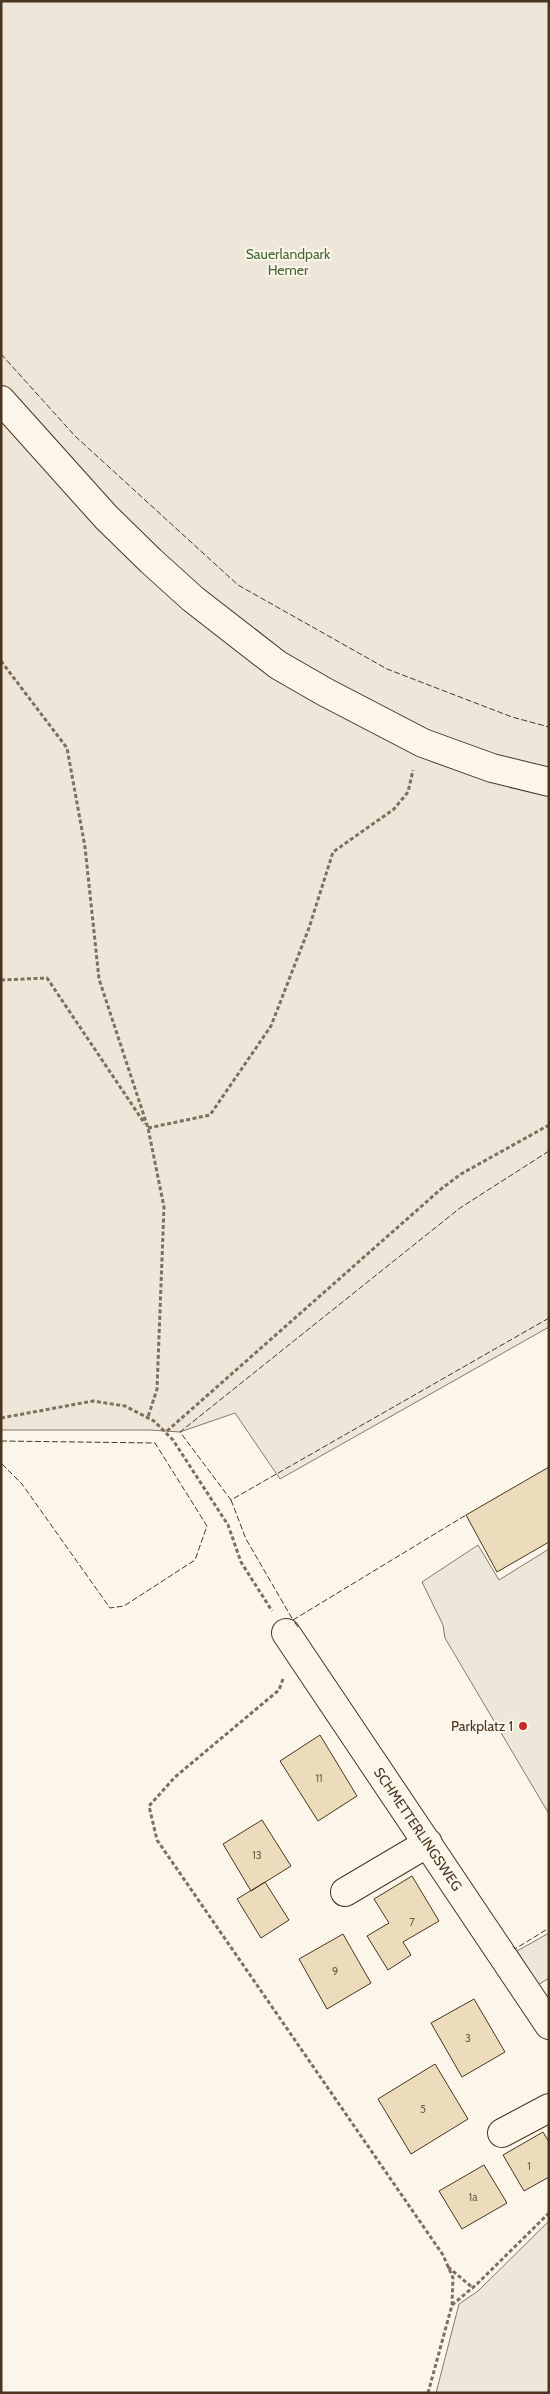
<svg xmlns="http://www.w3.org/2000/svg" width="550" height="2394" viewBox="0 0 550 2394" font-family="Cabin,sans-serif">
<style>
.green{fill:#ede6d9;stroke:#887966}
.parking{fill:#ede7d9;stroke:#887966}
.building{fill:#ecdcbc;stroke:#4a3520}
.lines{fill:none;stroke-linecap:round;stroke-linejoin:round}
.minor-casing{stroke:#4a3520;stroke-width:30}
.path{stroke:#7f6f5c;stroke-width:3;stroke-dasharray:4 2.5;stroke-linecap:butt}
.minor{stroke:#fbf6e9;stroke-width:28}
.fence{stroke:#4a3520;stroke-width:1;stroke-dasharray:6 2.5;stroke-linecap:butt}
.poi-dot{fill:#c62828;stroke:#fbf6e9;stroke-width:2}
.labels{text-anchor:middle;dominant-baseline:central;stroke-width:4;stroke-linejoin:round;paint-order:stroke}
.number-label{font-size:11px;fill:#725f47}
.park-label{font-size:14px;fill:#436837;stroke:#fbf6e9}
.poi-label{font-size:14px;fill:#4a3520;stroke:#fbf6e9;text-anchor:end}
.street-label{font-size:14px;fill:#4a3520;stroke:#fbf6e9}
</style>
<rect width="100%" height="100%" fill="#fbf6e9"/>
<path class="green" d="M 1,1 L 549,1 L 549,1327 L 280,1479 L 235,1413 L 180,1432 L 150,1430 L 1,1430 Z
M 549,1933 L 549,1978 L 538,1985 L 517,1951 Z
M 549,2221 L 549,2393 L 436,2393 L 459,2304 L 478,2291 Z"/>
<path class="parking" d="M 478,1545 L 499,1580 L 549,1549 L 549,1814 L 445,1638 L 443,1625 L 422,1582 Z"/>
<path class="building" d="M 549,1467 L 549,1542 L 497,1572 L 466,1515 Z
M 320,1735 L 357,1796 L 318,1821 L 280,1761 Z
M 262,1820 L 291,1866 L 251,1891 L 223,1844 Z
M 412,1876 L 439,1921 L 403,1942 L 411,1955 L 388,1970 L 367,1936 L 389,1923 L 374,1899 Z
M 265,1882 L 289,1920 L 261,1938 L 237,1899 Z
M 343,1934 L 371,1983 L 327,2009 L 299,1959 Z
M 474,1999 L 505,2052 L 462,2077 L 431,2023 Z
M 435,2064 L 468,2119 L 411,2154 L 378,2099 Z
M 543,2132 L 549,2142 L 549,2177 L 524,2191 L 503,2155 Z
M 484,2165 L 507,2203 L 462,2229 L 439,2191 Z"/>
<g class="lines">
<g class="minor-casing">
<path id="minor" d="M 1,400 L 106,517 L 151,561 L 193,599 L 278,665 L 325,692 L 423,743 L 492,768 L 549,782
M 286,1633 L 549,2025
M 345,1892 L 428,1843
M 502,2133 L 549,2108"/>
</g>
<path class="path" d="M 1,661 L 67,748 L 85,847 L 99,979 L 148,1128 L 164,1207 L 157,1389 L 148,1417
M 1,980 L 47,978 L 145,1124
M 148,1128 L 210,1115 L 271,1026 L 309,928 L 333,852 L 394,809 L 408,792 L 413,770
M 1,1418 L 93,1401 L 125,1406 L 154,1421 L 173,1440 L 228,1525 L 241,1562 L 272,1611
M 167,1431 L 441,1189 L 461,1174 L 549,1125
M 283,1679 L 279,1690 L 175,1777 L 149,1806 L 157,1840 L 443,2255 L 453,2278 L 452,2305 L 428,2393
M 448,2267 L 473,2288
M 452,2305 L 477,2284 L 549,2213"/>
<use href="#minor" class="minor"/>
<path class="fence" d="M 1,354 L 75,436 L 238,585 L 387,669 L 512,717 L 549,727
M 549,1151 L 460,1208 L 180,1432 L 231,1500 L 549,1318
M 1,1441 L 155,1443 L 207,1526 L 195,1560 L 124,1606 L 110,1608 L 22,1484 L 1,1463
M 231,1500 L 246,1539 L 293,1620
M 298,1627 L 293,1620 L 466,1515
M 513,1946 L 515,1949 L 549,1928"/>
</g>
<circle class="poi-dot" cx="523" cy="1726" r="5"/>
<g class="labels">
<g class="number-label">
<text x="319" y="1778">11</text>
<text x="257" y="1855">13</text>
<text x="412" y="1922">7</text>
<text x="335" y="1971">9</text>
<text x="468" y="2038">3</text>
<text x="423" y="2109">5</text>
<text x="529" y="2166">1</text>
<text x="473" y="2197">1a</text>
</g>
<g class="park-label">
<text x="288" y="254">Sauerlandpark<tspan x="288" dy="16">Hemer</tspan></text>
</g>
<g class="poi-label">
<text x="513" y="1726">Parkplatz 1</text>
</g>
<g class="street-label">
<text transform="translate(418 1829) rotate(56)">SCHMETTERLINGSWEG</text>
</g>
</g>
<rect width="550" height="2394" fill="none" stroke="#4a3520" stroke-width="5"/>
</svg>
